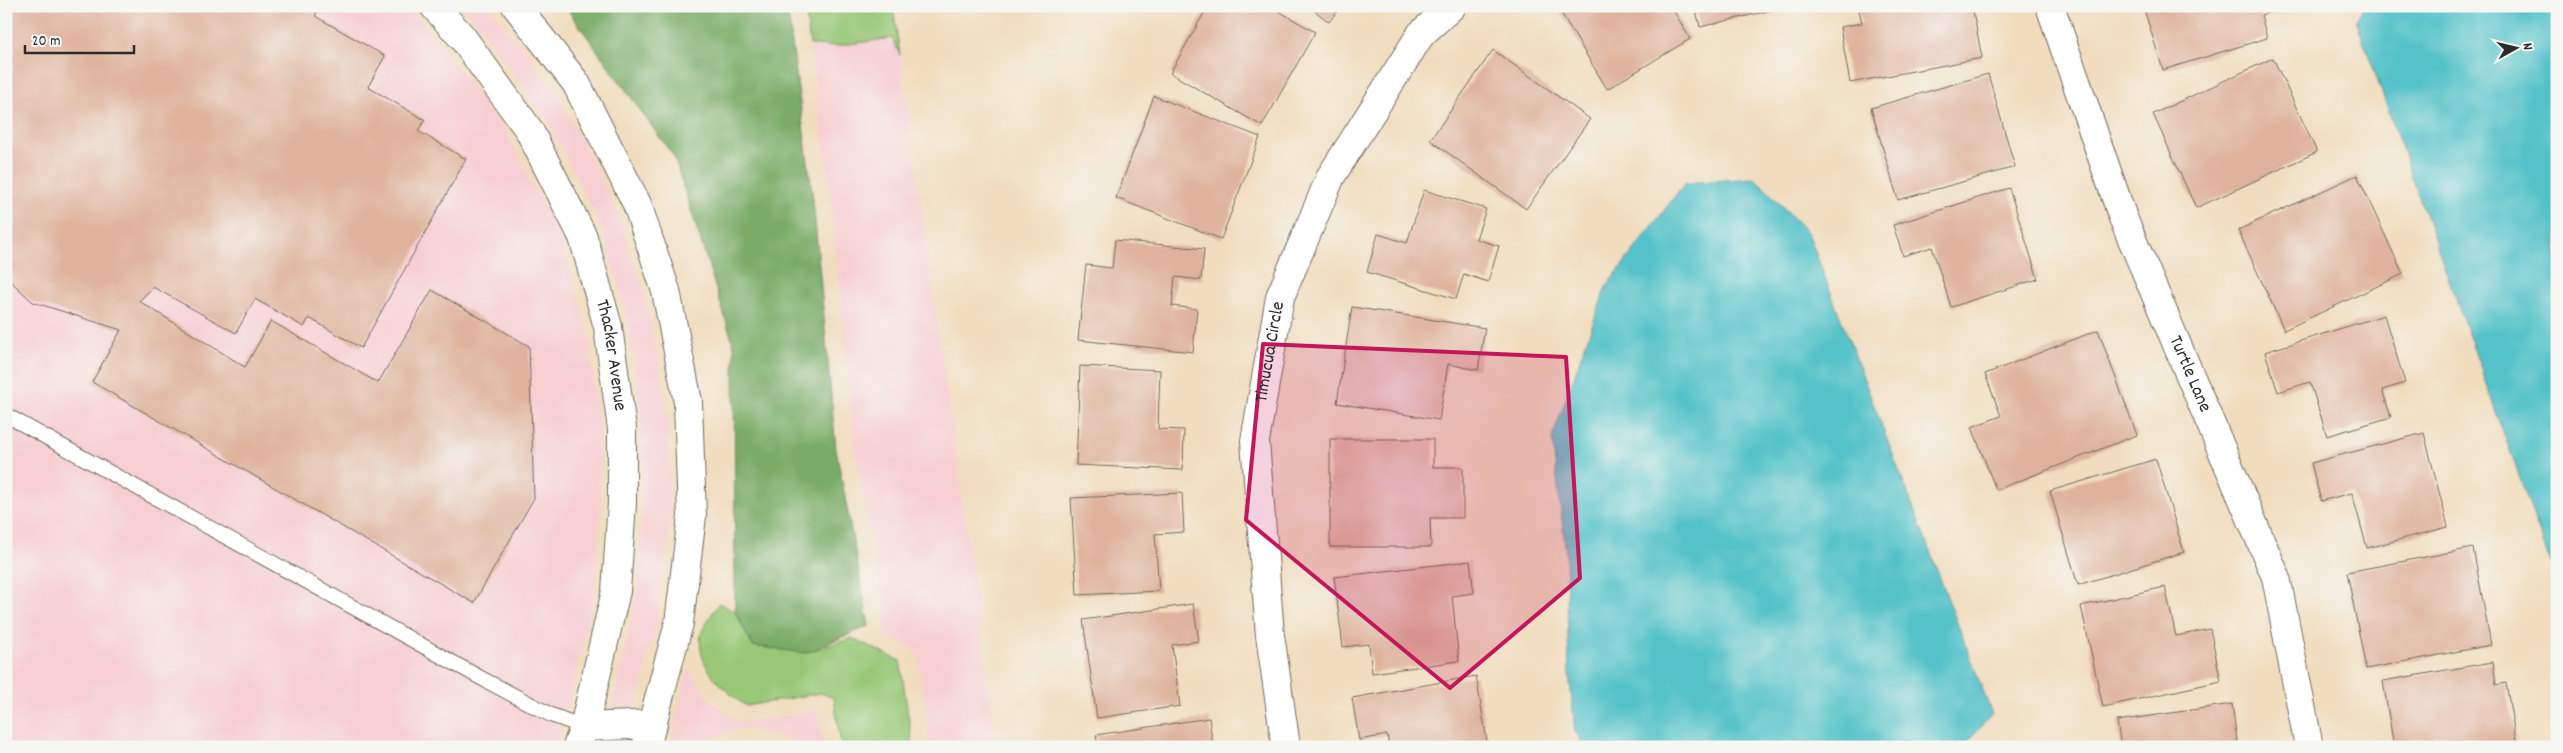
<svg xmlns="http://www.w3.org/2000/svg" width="2563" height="753" viewBox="0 0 2563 753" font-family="Dekko,sans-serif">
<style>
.built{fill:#f7cfd3}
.green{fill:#98c877;stroke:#627a51}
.forest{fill:#7aac68;stroke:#526c4a}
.water{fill:#54c2c9;stroke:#40767a}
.building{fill:#dfb29b}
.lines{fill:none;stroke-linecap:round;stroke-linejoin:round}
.service-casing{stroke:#70695e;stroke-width:16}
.minor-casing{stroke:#70695e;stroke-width:30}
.tertiary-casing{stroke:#70695e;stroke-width:30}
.service{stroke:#fff;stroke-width:14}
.minor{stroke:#fff;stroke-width:28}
.tertiary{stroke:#fff;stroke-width:28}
.marked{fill:#c2185b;fill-opacity:0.2;stroke:#c2185b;stroke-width:4;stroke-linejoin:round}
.labels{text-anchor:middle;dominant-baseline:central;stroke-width:4;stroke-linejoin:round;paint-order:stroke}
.street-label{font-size:19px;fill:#2b2b2b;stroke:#f6f6f2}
</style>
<rect width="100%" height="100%" fill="#f6f6f2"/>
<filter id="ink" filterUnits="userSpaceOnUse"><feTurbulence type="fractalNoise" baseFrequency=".02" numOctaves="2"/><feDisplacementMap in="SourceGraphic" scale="10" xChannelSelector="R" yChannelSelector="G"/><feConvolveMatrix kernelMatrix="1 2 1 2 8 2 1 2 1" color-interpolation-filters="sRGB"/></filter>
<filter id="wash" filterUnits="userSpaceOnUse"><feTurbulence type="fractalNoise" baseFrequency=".0096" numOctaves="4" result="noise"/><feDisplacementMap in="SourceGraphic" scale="20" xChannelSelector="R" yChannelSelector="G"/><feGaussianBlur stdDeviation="1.12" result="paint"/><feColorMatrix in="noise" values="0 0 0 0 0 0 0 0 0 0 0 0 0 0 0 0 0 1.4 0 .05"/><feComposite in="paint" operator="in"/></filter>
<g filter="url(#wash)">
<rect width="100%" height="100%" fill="#f1ddbe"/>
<path class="built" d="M 6,6 L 407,6 L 444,48 L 510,139 L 563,244 L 588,331 L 600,430 L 601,503 L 595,589 L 567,709 L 563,710 L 563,725 L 556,747 L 6,747 Z
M 462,6 L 489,6 L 557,93 L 617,211 L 645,295 L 667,405 L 671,516 L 657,620 L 636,706 L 611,707 L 637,594 L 643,504 L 642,426 L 629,325 L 602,229 L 548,122 L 479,25 Z
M 892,38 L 900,55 L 997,747 L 931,747 L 918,658 L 913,649 L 884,634 L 887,622 L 854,447 L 831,197 L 810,45 L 836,46 Z
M 688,669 L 709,699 L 739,722 L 749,722 L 818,710 L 823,747 L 804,747 L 796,742 L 751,729 L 741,729 L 681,747 L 667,747 L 669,743 L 675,742 L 674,726 Z"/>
<path class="green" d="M 805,6 L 893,6 L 900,55 L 892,38 L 836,46 L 810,45 Z
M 719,603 L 735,612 L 753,646 L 805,653 L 852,638 L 900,661 L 913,747 L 841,747 L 834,698 L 821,693 L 746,706 C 724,690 695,666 701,634 C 704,624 714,612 719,603 Z"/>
<path class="forest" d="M 565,6 L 787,6 L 813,199 L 836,449 L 869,626 L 805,653 L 753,646 L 735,612 L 734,346 L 674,157 Z"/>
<path class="water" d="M 2364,6 L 2557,6 L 2557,582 L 2356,20 Z
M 1755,178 L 1808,233 L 1992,714 L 1963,747 L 1585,747 L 1575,731 L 1569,671 L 1566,553 L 1552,438 L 1606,287 L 1685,183 Z"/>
<g id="blocks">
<path class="building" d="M 6,6 L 321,6 L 315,16 L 385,56 L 368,87 L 425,120 L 418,131 L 466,159 L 361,348 L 309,318 L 304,327 L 255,299 L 236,333 L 153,287 L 139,301 L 245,367 L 271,321 L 378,383 L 432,290 L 529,346 L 534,498 L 474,603 L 92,382 L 121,330 L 33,302 L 6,277 Z
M 1208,6 L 1270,6 L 1315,32 L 1262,126 L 1170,73 Z
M 1309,6 L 1341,6 L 1329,22 Z
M 1557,6 L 1671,6 L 1690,39 L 1607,89 Z
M 1695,6 L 1784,6 L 1785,7 L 1700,27 Z
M 1858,6 L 1972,6 L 1982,58 L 1850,83 L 1840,27 L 1862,23 Z
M 2143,6 L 2286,6 L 2286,7 L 2261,15 L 2267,38 L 2163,70 Z
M 1493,50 L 1590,119 L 1526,209 L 1430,140 Z
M 2273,58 L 2317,152 L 2196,208 L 2153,114 Z
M 1988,74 L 2015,167 L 1898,200 L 1871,108 Z
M 1154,96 L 1260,137 L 1221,239 L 1116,198 Z
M 2357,175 L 2403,274 L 2284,330 L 2238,230 Z
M 2009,188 L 2038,279 L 1951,307 L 1932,247 L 1903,256 L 1893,225 Z
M 1424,190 L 1486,209 L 1476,239 L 1499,246 L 1488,282 L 1464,274 L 1456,299 L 1367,272 L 1378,234 L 1407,243 Z
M 1115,240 L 1204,249 L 1201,280 L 1175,277 L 1172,306 L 1197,309 L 1193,352 L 1078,340 L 1086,265 L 1112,268 Z
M 1352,307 L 1485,328 L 1478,370 L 1448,364 L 1439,420 L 1337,403 Z
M 2384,315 L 2405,383 L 2382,390 L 2391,417 L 2327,436 L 2310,382 L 2278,392 L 2265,352 Z
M 2098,330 L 2137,435 L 1996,490 L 1972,427 L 2001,416 L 1985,374 Z
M 1080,366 L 1160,370 L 1158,429 L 1184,430 L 1183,470 L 1076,465 Z
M 2424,433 L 2448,527 L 2367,548 L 2352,493 L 2321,501 L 2311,463 Z
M 1330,439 L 1433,439 L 1433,467 L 1463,467 L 1463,518 L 1430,518 L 1431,547 L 1330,547 Z
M 2156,459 L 2184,552 L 2078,585 L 2050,491 Z
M 1182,493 L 1184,532 L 1155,534 L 1159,591 L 1077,595 L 1071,498 Z
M 2473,548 L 2491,645 L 2366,669 L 2347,572 Z
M 1470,561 L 1474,593 L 1452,596 L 1459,661 L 1372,673 L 1369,644 L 1343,647 L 1334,577 Z
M 2165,587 L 2176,636 L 2210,629 L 2221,681 L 2103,707 L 2081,606 Z
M 1193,604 L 1199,641 L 1172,645 L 1180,706 L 1097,718 L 1083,620 Z
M 2493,662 L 2496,685 L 2506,683 L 2517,747 L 2394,747 L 2383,681 Z
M 1476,676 L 1488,747 L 1389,747 L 1387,735 L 1359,740 L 1352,698 Z
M 2232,704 L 2238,747 L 2121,747 L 2117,721 Z
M 1209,718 L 1213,747 L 1098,747 L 1096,735 Z"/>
</g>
</g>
<g filter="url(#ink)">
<use href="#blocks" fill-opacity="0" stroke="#70695e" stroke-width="1"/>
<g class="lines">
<g class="service-casing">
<path id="service" d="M 6,415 L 479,677 L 551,715 L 584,727"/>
</g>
<g class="minor-casing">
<g id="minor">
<path id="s1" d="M 2050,6 L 2123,218 L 2276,577 L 2309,747"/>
<path d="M 584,727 L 653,724"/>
<path id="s2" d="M 1286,747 L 1270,635 L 1255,441 L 1280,297 L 1331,176 L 1421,34 L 1452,6"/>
</g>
</g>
<g class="tertiary-casing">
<g id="tertiary">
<path id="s3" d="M 434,6 L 462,37 L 529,130 L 583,237 L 608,327 L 622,429 L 622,503 L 616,591 L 584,727 L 577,747"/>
<path d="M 516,6 L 576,83 L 637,204 L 666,291 L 688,402 L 692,516 L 679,623 L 646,747"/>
</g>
</g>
<use href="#service" class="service"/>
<use href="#minor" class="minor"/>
<use href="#tertiary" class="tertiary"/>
</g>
</g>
<path class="marked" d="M 1263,344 L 1566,357 L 1580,578 L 1450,688 L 1246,520 Z"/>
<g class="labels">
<g class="street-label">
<text stroke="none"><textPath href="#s2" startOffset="398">Timucua Circle</textPath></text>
<text stroke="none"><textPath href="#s3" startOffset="398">Thacker Avenue</textPath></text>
<text stroke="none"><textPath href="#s1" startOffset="394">Turtle Lane</textPath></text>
</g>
</g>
<rect width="2563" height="753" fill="none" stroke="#f6f6f2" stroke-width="25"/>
<g transform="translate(2516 48) rotate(82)" stroke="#f6f6f2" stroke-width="4" paint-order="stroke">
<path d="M0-4L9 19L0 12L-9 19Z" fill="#2b2b2b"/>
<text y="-8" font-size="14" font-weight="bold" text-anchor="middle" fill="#2b2b2b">N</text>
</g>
<path d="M25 45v8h109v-8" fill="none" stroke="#2b2b2b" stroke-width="2.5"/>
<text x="32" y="45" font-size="15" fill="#2b2b2b" stroke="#f6f6f2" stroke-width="4" paint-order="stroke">20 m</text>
</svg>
